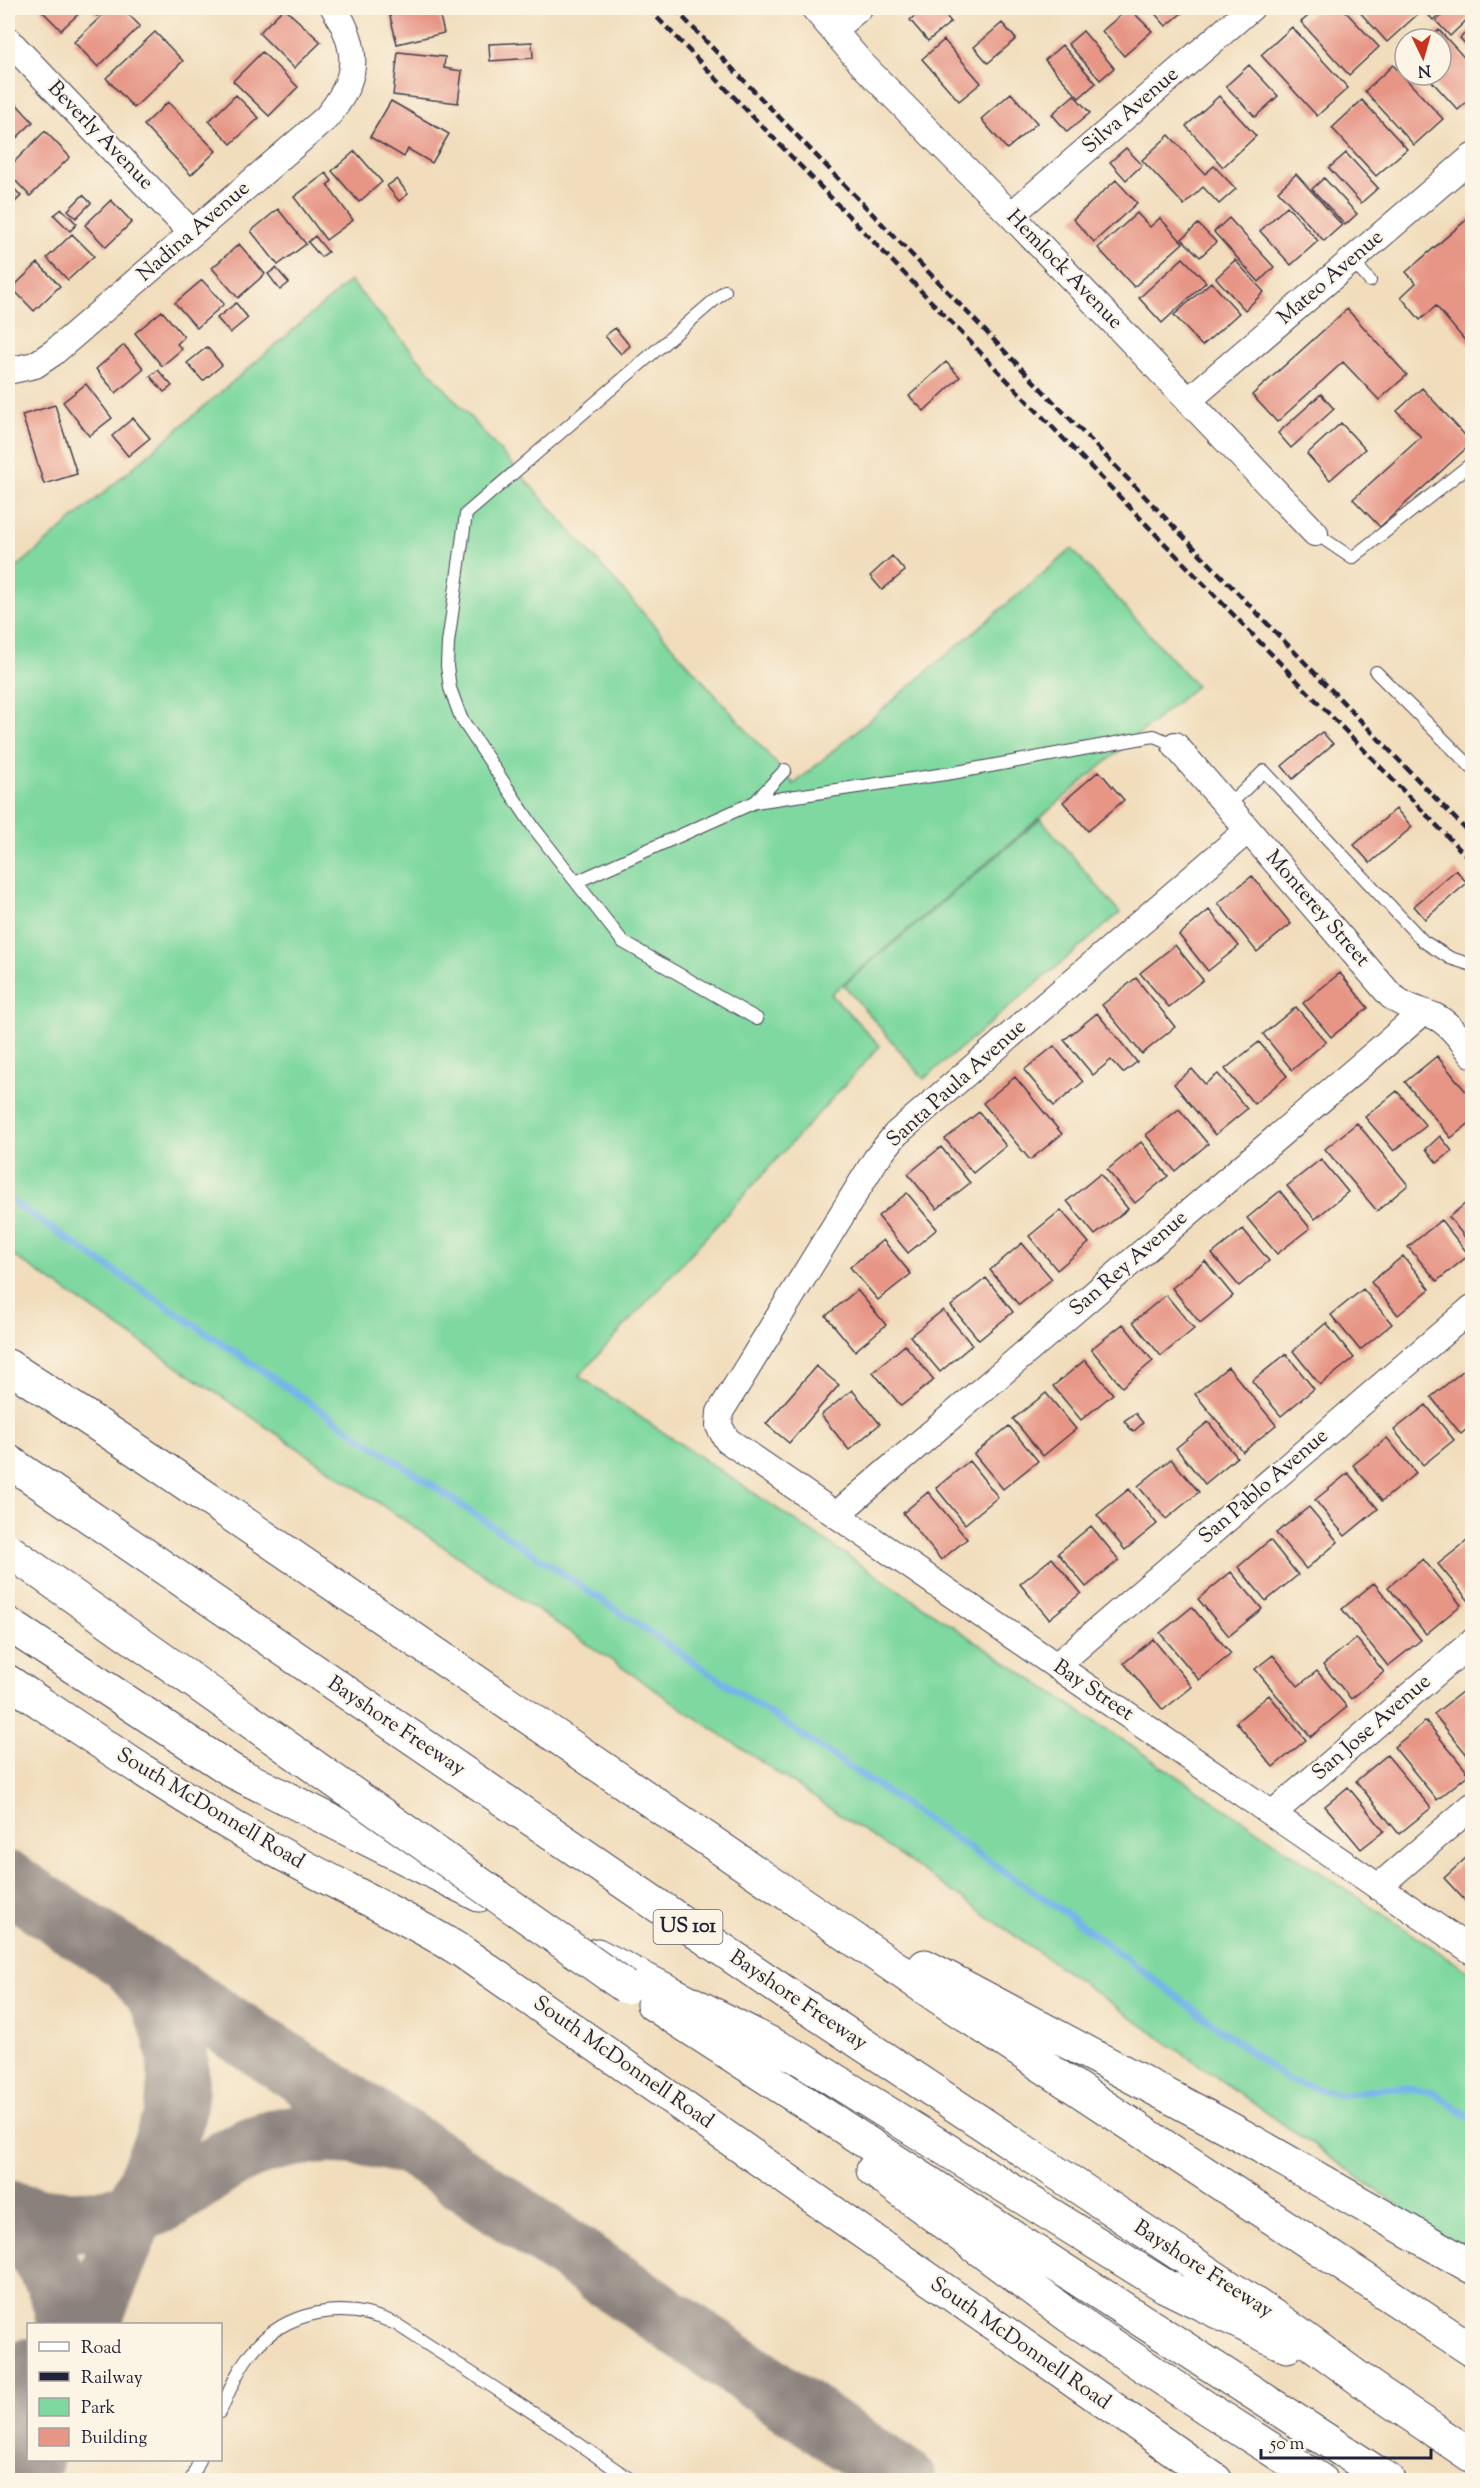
<svg xmlns="http://www.w3.org/2000/svg" width="1480" height="2488" viewBox="0 0 1480 2488" font-family="'Sorts Mill Goudy',serif">
<style>
.green{fill:#7ed89f;stroke:#507d6d;stroke-width:1.5}
.lines{fill:none;stroke-linecap:round;stroke-linejoin:round}
.stream{stroke:#77b5ea;stroke-width:7}
.taxiway{stroke:#8a807c;stroke-width:62}
.building{fill:#e79686}
.service-casing{stroke:#413e4e;stroke-width:14}
.minor-casing{stroke:#413e4e;stroke-width:28}
.tertiary-casing{stroke:#413e4e;stroke-width:34}
.motorway-casing{stroke:#413e4e;stroke-width:35}
.service{stroke:#fff;stroke-width:12}
.minor{stroke:#fff;stroke-width:26}
.tertiary{stroke:#fff;stroke-width:32}
.motorway{stroke:#fff;stroke-width:33}
.rail{stroke:#22223b;stroke-width:4.5;stroke-dasharray:9 4.5;stroke-linecap:butt}
.motorway-bridge-casing{stroke:#413e4e;stroke-width:35;stroke-linecap:butt}
.motorway-bridge{stroke:#fff;stroke-width:33}
.labels{text-anchor:middle;dominant-baseline:central;stroke-width:4.5;stroke-linejoin:round;paint-order:stroke}
.shield{fill:#fcf5e5;stroke:#63616e;stroke-width:1.5}
.shield-label{font-size:20px;font-weight:bold;fill:#22223b}
.street-label{font-size:21px;fill:#22223b;stroke:#fcf5e5}
</style>
<rect width="100%" height="100%" fill="#fcf5e5"/>
<filter id="ink" filterUnits="userSpaceOnUse"><feTurbulence type="fractalNoise" baseFrequency=".0167" numOctaves="2"/><feDisplacementMap in="SourceGraphic" scale="12" xChannelSelector="R" yChannelSelector="G"/><feConvolveMatrix kernelMatrix="1 2 1 2 8 2 1 2 1" color-interpolation-filters="sRGB"/></filter>
<filter id="wash" filterUnits="userSpaceOnUse"><feTurbulence type="fractalNoise" baseFrequency=".008" numOctaves="4" result="noise"/><feDisplacementMap in="SourceGraphic" scale="24" xChannelSelector="R" yChannelSelector="G"/><feGaussianBlur stdDeviation="1.35" result="paint"/><feColorMatrix in="noise" values="0 0 0 0 0 0 0 0 0 0 0 0 0 0 0 0 0 1.4 0 .05"/><feComposite in="paint" operator="in"/></filter>
<g filter="url(#wash)">
<rect width="100%" height="100%" fill="#f1ddbc"/>
<path class="green" d="M 350,281 L 794,784 L 1072,549 L 1196,686 L 831,994 L 880,1046 L 579,1376 L 1472,1974 L 1472,2257 L 933,1878 L 8,1252 L 8,575 Z
M 1041,819 L 1120,913 L 924,1079 L 844,985 Z"/>
<g class="lines">
<path class="stream" d="M 8,1199 L 1064,1912 L 1288,2080 L 1340,2095 L 1391,2087 L 1434,2092 L 1472,2120"/>
<path class="taxiway" d="M 8,1882 L 433,2159 L 905,2480
M 8,2211 C 60,2227 119,2225 167,2199 C 197,2183 221,2159 253,2147 C 301,2129 348,2129 397,2142
M 8,2220 C 40,2245 63,2283 67,2324
M 89,2324 L 173,2121 C 185,2066 177,2012 137,1970
M 8,2421 L 28,2369
M 23,2480 L 32,2460"/>
</g>
<g id="blocks">
<path class="building" d="M 39,8 L 85,8 L 61,30 Z
M 88,8 L 106,8 L 97,16 Z
M 110,8 L 122,8 L 140,26 L 98,67 L 74,42 Z
M 284,8 L 321,42 L 294,68 L 259,33 Z
M 388,8 L 438,8 L 444,33 L 397,44 Z
M 924,8 L 939,8 L 951,22 L 928,41 L 910,20 Z
M 1129,8 L 1152,31 L 1124,56 L 1102,31 Z
M 1150,8 L 1188,8 L 1166,26 Z
M 1318,8 L 1342,8 L 1379,47 L 1349,75 L 1301,22 Z
M 1356,8 L 1414,8 L 1419,13 L 1387,42 Z
M 1422,8 L 1446,8 L 1433,20 Z
M 1451,8 L 1470,8 L 1472,15 L 1450,36 L 1436,21 Z
M 1002,23 L 1016,39 L 988,63 L 974,47 Z
M 1292,27 L 1348,88 L 1317,116 L 1261,55 Z
M 1472,27 L 1472,51 L 1460,38 Z
M 1439,30 L 1472,66 L 1472,97 L 1458,110 L 1426,75 L 1441,75 L 1441,39 L 1429,39 Z
M 1083,31 L 1114,68 L 1100,80 L 1068,44 Z
M 155,32 L 183,61 L 134,108 L 106,78 Z
M 944,40 L 981,83 L 959,101 L 922,59 Z
M 532,42 L 533,58 L 490,61 L 489,44 Z
M 1062,45 L 1096,83 L 1079,98 L 1045,60 Z
M 262,52 L 298,87 L 269,116 L 233,81 Z
M 398,52 L 445,57 L 444,68 L 462,71 L 458,103 L 393,95 Z
M 1249,65 L 1278,96 L 1255,117 L 1226,86 Z
M 1393,65 L 1443,119 L 1414,145 L 1365,91 Z
M 1011,93 L 1037,123 L 1007,149 L 981,119 Z
M 8,95 L 33,122 L 8,146 Z
M 236,95 L 259,118 L 231,144 L 209,121 Z
M 1074,95 L 1090,113 L 1067,132 L 1052,114 Z
M 1219,96 L 1256,136 L 1223,167 L 1186,126 Z
M 1362,100 L 1407,149 L 1376,176 L 1332,128 Z
M 391,101 L 449,134 L 432,163 L 408,149 L 404,157 L 370,137 Z
M 168,102 L 216,151 L 191,175 L 144,125 Z
M 45,131 L 70,157 L 30,196 L 8,173 L 8,168 Z
M 1169,135 L 1205,174 L 1214,166 L 1236,189 L 1219,204 L 1203,187 L 1184,205 L 1142,160 Z
M 1126,148 L 1142,165 L 1126,180 L 1110,162 Z
M 355,151 L 382,182 L 359,202 L 332,171 Z
M 1346,153 L 1378,188 L 1361,203 L 1329,168 Z
M 326,173 L 332,181 L 327,185 L 353,220 L 326,240 L 294,197 Z
M 1296,174 L 1342,225 L 1324,241 L 1278,191 Z
M 1324,178 L 1357,214 L 1345,225 L 1312,189 Z
M 397,179 L 408,194 L 399,201 L 387,186 Z
M 1116,180 L 1137,203 L 1094,242 L 1073,219 Z
M 8,182 L 21,196 L 8,209 Z
M 83,195 L 91,203 L 76,218 L 68,210 Z
M 111,200 L 132,222 L 106,247 L 85,225 Z
M 1287,206 L 1318,241 L 1291,265 L 1260,231 Z
M 62,209 L 77,224 L 70,231 L 54,215 Z
M 278,209 L 306,244 L 278,265 L 251,231 Z
M 1137,213 L 1150,227 L 1160,218 L 1183,243 L 1134,287 L 1098,248 Z
M 1472,215 L 1472,349 L 1436,306 L 1420,320 L 1401,297 L 1416,283 L 1406,272 Z
M 1229,218 L 1274,267 L 1259,282 L 1214,232 Z
M 1198,224 L 1216,242 L 1200,257 L 1182,239 Z
M 72,234 L 94,256 L 68,280 L 47,258 Z
M 315,236 L 328,252 L 321,257 L 308,242 Z
M 239,244 L 265,274 L 238,298 L 212,268 Z
M 1183,258 L 1206,282 L 1162,323 L 1139,298 Z
M 1235,260 L 1264,292 L 1245,310 L 1216,278 Z
M 38,263 L 60,286 L 34,311 L 12,288 Z
M 276,268 L 289,283 L 280,290 L 268,274 Z
M 202,280 L 224,304 L 197,328 L 175,303 Z
M 1211,282 L 1239,313 L 1202,346 L 1174,315 Z
M 236,303 L 248,318 L 230,333 L 217,318 Z
M 1347,309 L 1407,375 L 1379,400 L 1343,362 L 1277,422 L 1252,395 Z
M 162,311 L 184,337 L 177,344 L 182,349 L 162,366 L 135,333 Z
M 615,328 L 630,346 L 621,354 L 605,336 Z
M 124,345 L 144,369 L 116,393 L 96,369 Z
M 207,347 L 222,365 L 203,381 L 187,363 Z
M 946,362 L 960,377 L 924,411 L 909,396 Z
M 158,370 L 172,386 L 164,392 L 150,376 Z
M 86,384 L 112,418 L 89,436 L 63,402 Z
M 1422,388 L 1472,443 L 1380,527 L 1353,499 L 1421,437 L 1397,411 Z
M 1321,394 L 1334,409 L 1291,448 L 1278,433 Z
M 55,405 L 77,474 L 44,484 L 22,415 Z
M 133,418 L 150,438 L 128,456 L 112,436 Z
M 1341,423 L 1365,449 L 1330,480 L 1307,454 Z
M 892,556 L 905,571 L 882,590 L 870,576 Z
M 1322,732 L 1333,744 L 1293,779 L 1282,766 Z
M 1099,771 L 1124,800 L 1088,831 L 1063,802 Z
M 1396,809 L 1412,827 L 1370,863 L 1354,845 Z
M 1456,870 L 1467,883 L 1425,919 L 1414,906 Z
M 1252,876 L 1291,924 L 1257,952 L 1218,903 Z
M 1209,910 L 1239,946 L 1208,971 L 1179,935 Z
M 1175,945 L 1203,980 L 1169,1007 L 1140,973 Z
M 1340,973 L 1368,1008 L 1331,1037 L 1303,1003 Z
M 1136,978 L 1175,1027 L 1142,1054 L 1102,1005 Z
M 1296,1007 L 1326,1042 L 1292,1070 L 1263,1034 Z
M 1097,1013 L 1137,1062 L 1123,1073 L 1111,1060 L 1093,1075 L 1064,1040 Z
M 1259,1042 L 1287,1076 L 1254,1104 L 1225,1069 Z
M 1054,1046 L 1083,1082 L 1054,1106 L 1024,1070 Z
M 1437,1056 L 1472,1099 L 1472,1121 L 1451,1138 L 1405,1082 Z
M 1192,1069 L 1205,1084 L 1218,1074 L 1247,1109 L 1215,1135 L 1174,1084 Z
M 1015,1077 L 1062,1134 L 1030,1160 L 983,1103 Z
M 1397,1091 L 1426,1126 L 1394,1151 L 1365,1117 Z
M 1179,1109 L 1208,1144 L 1175,1171 L 1146,1135 Z
M 979,1112 L 1006,1146 L 973,1173 L 945,1139 Z
M 1357,1123 L 1408,1185 L 1377,1211 L 1325,1149 Z
M 1440,1136 L 1452,1151 L 1437,1163 L 1426,1149 Z
M 1141,1142 L 1168,1176 L 1135,1203 L 1107,1170 Z
M 941,1147 L 970,1183 L 937,1209 L 908,1174 Z
M 1321,1159 L 1348,1192 L 1315,1219 L 1287,1186 Z
M 1100,1174 L 1128,1209 L 1095,1235 L 1067,1201 Z
M 1280,1191 L 1310,1228 L 1277,1254 L 1247,1218 Z
M 907,1193 L 937,1229 L 908,1253 L 878,1216 Z
M 1472,1198 L 1472,1246 L 1449,1217 Z
M 1061,1210 L 1089,1243 L 1057,1270 L 1029,1236 Z
M 1441,1220 L 1469,1255 L 1437,1281 L 1408,1247 Z
M 1243,1229 L 1269,1261 L 1239,1286 L 1212,1254 Z
M 883,1240 L 911,1274 L 878,1300 L 850,1267 Z
M 1022,1243 L 1052,1279 L 1019,1305 L 990,1270 Z
M 1403,1256 L 1430,1289 L 1398,1315 L 1371,1282 Z
M 1205,1261 L 1233,1296 L 1200,1323 L 1172,1288 Z
M 986,1278 L 1013,1312 L 979,1340 L 951,1306 Z
M 1363,1289 L 1392,1324 L 1360,1350 L 1331,1315 Z
M 857,1290 L 886,1325 L 855,1351 L 826,1316 Z
M 1166,1295 L 1194,1329 L 1161,1356 L 1133,1322 Z
M 943,1310 L 972,1345 L 940,1372 L 910,1336 Z
M 1326,1323 L 1354,1358 L 1320,1385 L 1293,1351 Z
M 1123,1324 L 1153,1361 L 1122,1387 L 1091,1349 Z
M 905,1345 L 934,1380 L 901,1406 L 873,1372 Z
M 1286,1354 L 1314,1389 L 1281,1416 L 1252,1381 Z
M 1085,1360 L 1113,1394 L 1081,1420 L 1053,1386 Z
M 816,1366 L 839,1385 L 789,1443 L 766,1424 Z
M 1228,1367 L 1276,1425 L 1243,1452 L 1195,1394 Z
M 1464,1370 L 1472,1380 L 1472,1425 L 1461,1434 L 1431,1397 Z
M 852,1390 L 880,1424 L 849,1450 L 821,1415 Z
M 1046,1393 L 1076,1429 L 1043,1456 L 1013,1419 Z
M 1426,1405 L 1454,1440 L 1423,1465 L 1394,1430 Z
M 1135,1413 L 1143,1423 L 1133,1432 L 1124,1421 Z
M 1208,1422 L 1237,1457 L 1205,1484 L 1176,1448 Z
M 1009,1426 L 1038,1461 L 1003,1489 L 974,1454 Z
M 1387,1438 L 1416,1473 L 1382,1501 L 1353,1465 Z
M 1171,1459 L 1199,1492 L 1166,1519 L 1138,1486 Z
M 969,1461 L 998,1497 L 965,1524 L 936,1488 Z
M 1348,1473 L 1378,1509 L 1345,1536 L 1315,1500 Z
M 1129,1489 L 1157,1524 L 1125,1550 L 1097,1515 Z
M 928,1492 L 967,1539 L 941,1560 L 903,1513 Z
M 1309,1507 L 1338,1542 L 1306,1569 L 1276,1533 Z
M 1091,1526 L 1119,1560 L 1086,1587 L 1058,1553 Z
M 1472,1537 L 1472,1596 L 1468,1600 L 1438,1564 Z
M 1270,1540 L 1298,1575 L 1266,1601 L 1238,1567 Z
M 1052,1558 L 1081,1593 L 1049,1619 L 1020,1584 Z
M 1423,1559 L 1461,1605 L 1426,1634 L 1388,1587 Z
M 1231,1572 L 1262,1609 L 1229,1636 L 1198,1599 Z
M 1374,1583 L 1421,1640 L 1388,1666 L 1342,1609 Z
M 1192,1607 L 1231,1654 L 1199,1680 L 1160,1633 Z
M 1356,1638 L 1384,1672 L 1351,1699 L 1323,1665 Z
M 1153,1639 L 1192,1687 L 1163,1710 L 1124,1663 Z
M 1273,1655 L 1298,1686 L 1317,1671 L 1347,1707 L 1311,1737 L 1255,1669 Z
M 1468,1687 L 1472,1693 L 1472,1761 L 1434,1714 Z
M 1269,1695 L 1306,1740 L 1273,1767 L 1236,1722 Z
M 1426,1721 L 1469,1774 L 1437,1800 L 1394,1747 Z
M 1387,1755 L 1431,1808 L 1399,1834 L 1356,1781 Z
M 1348,1787 L 1384,1831 L 1361,1849 L 1325,1806 Z
M 1467,1857 L 1472,1863 L 1472,1908 L 1444,1878 Z"/>
</g>
</g>
<g filter="url(#ink)">
<use href="#blocks" fill-opacity="0" stroke="#413e4e" stroke-width="1.5"/>
<g class="lines">
<g class="service-casing">
<path id="service" d="M 1352,260 L 1370,281
M 725,291 L 466,514 L 448,643 L 447,666 L 450,688 L 461,718 L 534,828 L 576,882 L 755,802
M 1315,533 L 1352,558 L 1472,463
M 1376,672 L 1472,768
M 785,770 L 755,802 L 952,773 L 1154,736 L 1175,745
M 1228,806 L 1264,771 L 1423,941 L 1450,958 L 1472,965
M 576,882 L 623,942 L 757,1019
M 220,2412 C 229,2393 236,2372 250,2354 C 285,2309 346,2300 396,2324 L 544,2420 L 631,2480
M 191,2480 L 200,2460"/>
</g>
<g class="minor-casing">
<path id="minor" d="M 814,8 L 862,64 L 1011,215 L 1315,533
M 833,30 L 859,8
M 8,40 L 192,233
M 1011,215 L 1251,8
M 8,371 L 35,365 L 53,353 L 326,118 C 358,80 361,51 334,8
M 1189,400 L 1472,157
M 1175,745 L 1391,996 C 1407,1008 1417,1009 1434,1016 C 1450,1023 1462,1041 1472,1054
M 1248,830 L 896,1134 L 876,1159 L 720,1412 L 719,1426 L 727,1440 L 1472,1951
M 836,1515 L 1422,1013
M 1056,1666 L 1472,1308
M 1272,1814 L 1472,1642
M 1378,1887 L 1472,1806"/>
</g>
<g class="tertiary-casing">
<path id="tertiary" d="M 8,1681 C 89,1735 169,1790 253,1838 C 322,1878 394,1910 461,1951 L 1216,2480"/>
</g>
<g class="motorway-casing">
<path id="motorway" d="M 8,1366 L 138,1451 L 940,1998 L 1472,2350
M 8,1461 L 793,1998 L 1285,2324 L 1372,2388 L 1472,2456
M 8,1624 L 234,1772 L 479,1895
M 597,1955 L 801,2059 L 1165,2286 L 1287,2346
M 925,1966 L 1232,2130 L 1472,2267
M 653,2004 L 1388,2480
M 873,2170 L 1069,2316 L 1211,2411 L 1320,2480"/>
</g>
<use href="#service" class="service"/>
<use href="#minor" class="minor"/>
<use href="#tertiary" class="tertiary"/>
<use href="#motorway" class="motorway"/>
<path class="rail" d="M 648,8 L 1472,862
M 674,8 L 1472,836"/>
<g class="motorway-bridge-casing">
<path id="motorway-bridge" d="M 8,1550 L 626,1987"/>
</g>
<use href="#motorway-bridge" class="motorway-bridge"/>
</g>
</g>
<g class="labels">
<rect class="shield" x="653.5" y="1910" width="69" height="34" rx="4.5"/>
<g class="shield-label">
<text x="688" y="1927">US 101</text>
</g>
<g class="street-label">
<text transform="translate(1131 111) rotate(-41)">Silva Avenue</text>
<text transform="translate(100 136) rotate(46)">Beverly Avenue</text>
<text transform="translate(194 232) rotate(-41)">Nadina Avenue</text>
<text transform="translate(1064 270) rotate(46)">Hemlock Avenue</text>
<text transform="translate(1331 278) rotate(-41)">Mateo Avenue</text>
<text transform="translate(1317 909) rotate(49)">Monterey Street</text>
<text transform="translate(957 1084) rotate(-42)">Santa Paula Avenue</text>
<text transform="translate(1129 1264) rotate(-41)">San Rey Avenue</text>
<text transform="translate(1264 1487) rotate(-41)">San Pablo Avenue</text>
<text transform="translate(1093 1691) rotate(34)">Bay Street</text>
<text transform="translate(396 1727) rotate(34)">Bayshore Freeway</text>
<text transform="translate(1372 1728) rotate(-41)">San Jose Avenue</text>
<text transform="translate(210 1809) rotate(31)">South McDonnell Road</text>
<text transform="translate(798 2001) rotate(34)">Bayshore Freeway</text>
<text transform="translate(623 2063) rotate(35)">South McDonnell Road</text>
<text transform="translate(1203 2270) rotate(33)">Bayshore Freeway</text>
<text transform="translate(1020 2344) rotate(35)">South McDonnell Road</text>
</g>
</g>
<rect width="1480" height="2488" fill="none" stroke="#fcf5e5" stroke-width="30"/>
<rect x="27" y="2323" width="195" height="138" fill="#fcf5e5" stroke="#a5a1a1" stroke-width="1.5"/>
<rect x="39" y="2342" width="30" height="9" fill="#ffffff" stroke="#a5a1a1" stroke-width="1.5"/>
<text x="81" y="2353" font-size="18" fill="#22223b">Road</text>
<rect x="39" y="2372" width="30" height="9" fill="#22223b" stroke="#a5a1a1" stroke-width="1.5"/>
<text x="81" y="2383" font-size="18" fill="#22223b">Railway</text>
<rect x="39" y="2398" width="30" height="18" fill="#7ed89f" stroke="#a5a1a1" stroke-width="1.5"/>
<text x="81" y="2413" font-size="18" fill="#22223b">Park</text>
<rect x="39" y="2428" width="30" height="18" fill="#e79686" stroke="#a5a1a1" stroke-width="1.5"/>
<text x="81" y="2443" font-size="18" fill="#22223b">Building</text>
<g transform="translate(1423 57) rotate(175)"><circle r="28" fill="#fcf5e5" stroke="#a5a1a1" stroke-width="1.5"/>
<path d="M0-4.5L10 22L0 15L-10 22Z" fill="#c8321e"/>
<text y="-9" font-size="16" font-weight="bold" text-anchor="middle" fill="#22223b">N</text>
</g>
<path d="M1261 2449v9h170v-9" fill="none" stroke="#22223b" stroke-width="3"/>
<text x="1270" y="2449" font-size="18" fill="#22223b" stroke="#fcf5e5" stroke-width="4.5" paint-order="stroke">50 m</text>
</svg>
